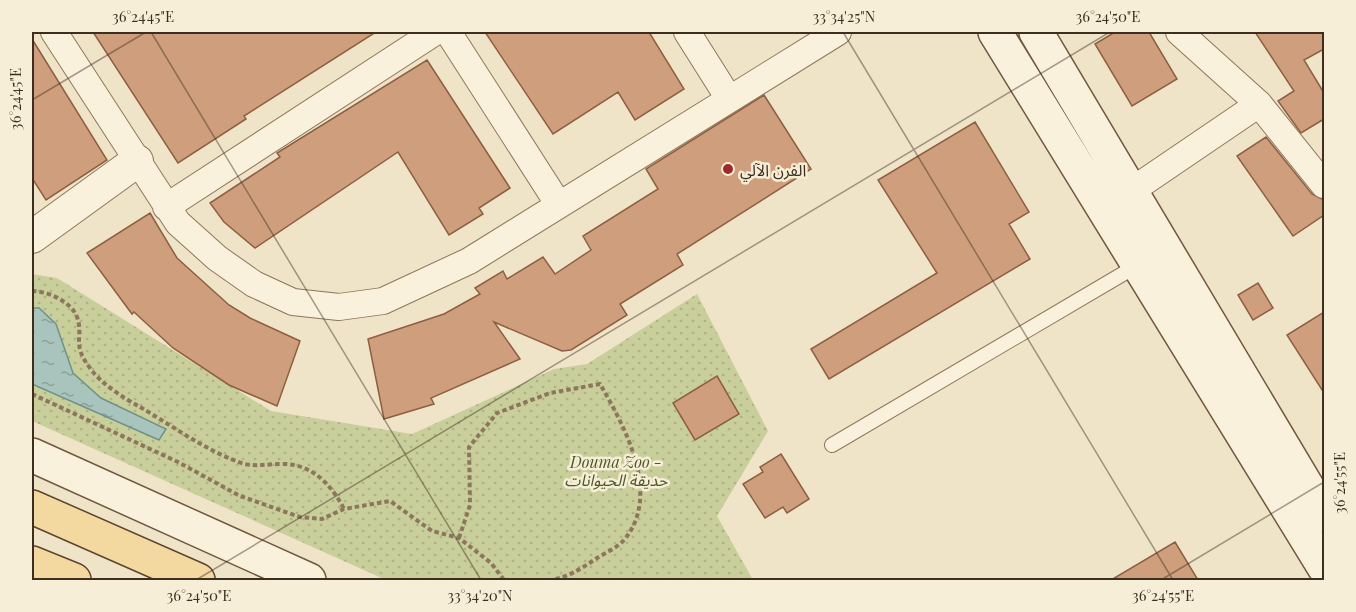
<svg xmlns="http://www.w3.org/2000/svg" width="1356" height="612" viewBox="0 0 1356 612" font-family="'Playfair Display','Noto Sans Arabic',serif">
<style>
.park{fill:url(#park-dots)}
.water{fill:url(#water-ripples);stroke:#6f938a;stroke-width:1.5}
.building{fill:#cf9f7d;stroke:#8d5f41;stroke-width:1.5}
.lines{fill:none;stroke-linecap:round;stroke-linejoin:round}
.service-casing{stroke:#8d765c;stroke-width:16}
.minor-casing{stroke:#8d765c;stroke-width:28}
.tertiary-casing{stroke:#8d765c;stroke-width:34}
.secondary-casing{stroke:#6f573f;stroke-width:36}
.primary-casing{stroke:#5b4430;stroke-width:36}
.path{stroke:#8d765c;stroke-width:4;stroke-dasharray:4.5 3;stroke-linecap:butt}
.service{stroke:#faf1dc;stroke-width:14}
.minor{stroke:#faf1dc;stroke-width:26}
.tertiary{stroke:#faf1dc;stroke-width:32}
.secondary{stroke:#faf1dc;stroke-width:33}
.primary{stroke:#f3d9a0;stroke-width:33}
.ticks{fill:none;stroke:#3d2e20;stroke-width:1.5;stroke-opacity:0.45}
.poi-dot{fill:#9e2a2b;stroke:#f7eed8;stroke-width:2}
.labels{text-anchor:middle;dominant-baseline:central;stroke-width:5;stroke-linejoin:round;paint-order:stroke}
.poi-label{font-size:16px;fill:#3d2e20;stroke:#f7eed8;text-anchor:start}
.park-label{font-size:16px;font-style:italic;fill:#4d5a26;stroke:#f7eed8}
.neatline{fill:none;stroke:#3d2e20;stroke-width:2}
.ticks-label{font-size:15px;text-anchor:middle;fill:#3d2e20}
</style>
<defs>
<pattern id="park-dots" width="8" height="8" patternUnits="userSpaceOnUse" patternTransform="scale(1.5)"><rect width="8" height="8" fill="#c9cf9b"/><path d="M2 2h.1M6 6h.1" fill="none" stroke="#aeb285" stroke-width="1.8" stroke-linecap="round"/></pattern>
<pattern id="water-ripples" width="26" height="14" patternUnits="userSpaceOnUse" patternTransform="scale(1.5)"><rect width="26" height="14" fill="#a9c4bc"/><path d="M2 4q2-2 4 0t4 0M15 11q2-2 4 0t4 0" fill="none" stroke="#8ba098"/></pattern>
</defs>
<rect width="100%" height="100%" fill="#f0e4c8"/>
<path class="park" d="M 32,274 L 57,278 L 271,411 L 412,434 L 554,369 L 587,364 L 697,294 L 768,431 L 717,516 L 753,580 L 386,580 L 32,421 Z"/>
<path class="water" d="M 32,308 L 39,308 L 56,324 L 73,373 L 101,398 L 166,429 L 159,440 L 32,384 Z"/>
<path class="building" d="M 93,32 L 376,32 L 244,116 L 246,119 L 178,163 Z
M 485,32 L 649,32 L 684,89 L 635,120 L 618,92 L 553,134 Z
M 1115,32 L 1149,32 L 1177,79 L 1132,106 L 1095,44 Z
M 1255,32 L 1324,32 L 1324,49 L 1304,60 L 1324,93 L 1324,119 L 1301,133 L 1278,101 L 1294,91 Z
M 32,39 L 107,160 L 46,200 L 32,178 Z
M 427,60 L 510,188 L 479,208 L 483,214 L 449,235 L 398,152 L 255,248 L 224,222 L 210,203 L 280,157 L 277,153 Z
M 764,95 L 811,169 L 677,254 L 683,265 L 620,304 L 627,315 L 571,350 L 562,351 L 494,322 L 520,359 L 431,398 L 434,404 L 384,419 L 368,339 L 444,314 L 480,294 L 475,288 L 503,271 L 507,279 L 543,257 L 555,274 L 591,250 L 583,236 L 658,189 L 646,169 Z
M 975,122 L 1029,212 L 1009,224 L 1030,259 L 829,379 L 811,349 L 937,273 L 878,180 Z
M 1266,137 L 1312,194 L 1324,200 L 1324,215 L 1293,236 L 1237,156 Z
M 150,213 L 177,258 L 229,305 L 250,318 L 300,341 L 277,406 L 229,385 L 173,348 L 134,312 L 132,314 L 87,253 Z
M 1258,283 L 1273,308 L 1253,320 L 1238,295 Z
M 1324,312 L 1324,393 L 1287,335 Z
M 717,376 L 739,414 L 695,440 L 673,403 Z
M 781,454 L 809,499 L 787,513 L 783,507 L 765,518 L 743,484 L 763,472 L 760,467 Z
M 1175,542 L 1198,580 L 1111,580 Z"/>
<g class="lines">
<g class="service-casing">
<path id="service" d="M 832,445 L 1138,265"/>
</g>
<g class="minor-casing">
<path id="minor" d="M 54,32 L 178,223 L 217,258 L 254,284 L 293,302 L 339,307 L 383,301 L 469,261 L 838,32
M 448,32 L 559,205
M 687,32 L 728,97
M 1179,32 L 1259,104 L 1324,185
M 1131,191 L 1259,104
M 166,207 L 435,32"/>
</g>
<g class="tertiary-casing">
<path id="tertiary" d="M 32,237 L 137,161"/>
</g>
<g class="secondary-casing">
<path id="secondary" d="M 995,32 L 1324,567
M 1036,32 L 1324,515
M 32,455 L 309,580"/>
</g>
<g class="primary-casing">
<path id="primary" d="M 32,507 L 198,580
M 32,563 L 74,580"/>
</g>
<path class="path" d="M 32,291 C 47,291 71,301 77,317 C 84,336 71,344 90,368 C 101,384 124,398 140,407 C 171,425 202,448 236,461 C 251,468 265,464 281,464 C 311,463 331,484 344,509
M 32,394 L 178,462 L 240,496 L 300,517 L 322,519 L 344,509 L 390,501 L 432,531 L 459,538 L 491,563 L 504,580
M 459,538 L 470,505 L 469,447 L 497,413 L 550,393 L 600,384 C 625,427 662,495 624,540 C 617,548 605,553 597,558 C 582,568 569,577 551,580"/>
<use href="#service" class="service"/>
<use href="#minor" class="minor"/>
<use href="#tertiary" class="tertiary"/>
<use href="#secondary" class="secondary"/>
<use href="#primary" class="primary"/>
</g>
<path class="ticks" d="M 151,32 L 481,580M 843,32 L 1173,580M 32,100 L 146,32M 196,580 L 1110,32M 1161,580 L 1324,482"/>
<circle class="poi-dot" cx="728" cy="169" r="6"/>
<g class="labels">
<g class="poi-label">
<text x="740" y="169">الفرن الآلي</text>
</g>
<g class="park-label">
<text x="616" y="461">Douma Zoo -<tspan x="616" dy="18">حديقة الحيوانات</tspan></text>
</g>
</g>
<rect width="1356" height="612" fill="none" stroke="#f7eed8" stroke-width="66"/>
<rect x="33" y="33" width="1290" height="546" class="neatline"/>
<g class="ticks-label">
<text x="143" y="22">36°24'45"E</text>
<text x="844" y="22">33°34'25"N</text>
<text x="1108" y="22">36°24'50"E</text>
<text transform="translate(16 99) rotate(-90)" y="5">36°24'45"E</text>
<text transform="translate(1340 483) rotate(-90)" y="5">36°24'55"E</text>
<text x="199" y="601">36°24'50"E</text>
<text x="480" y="601">33°34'20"N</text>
<text x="1163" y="601">36°24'55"E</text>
</g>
</svg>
